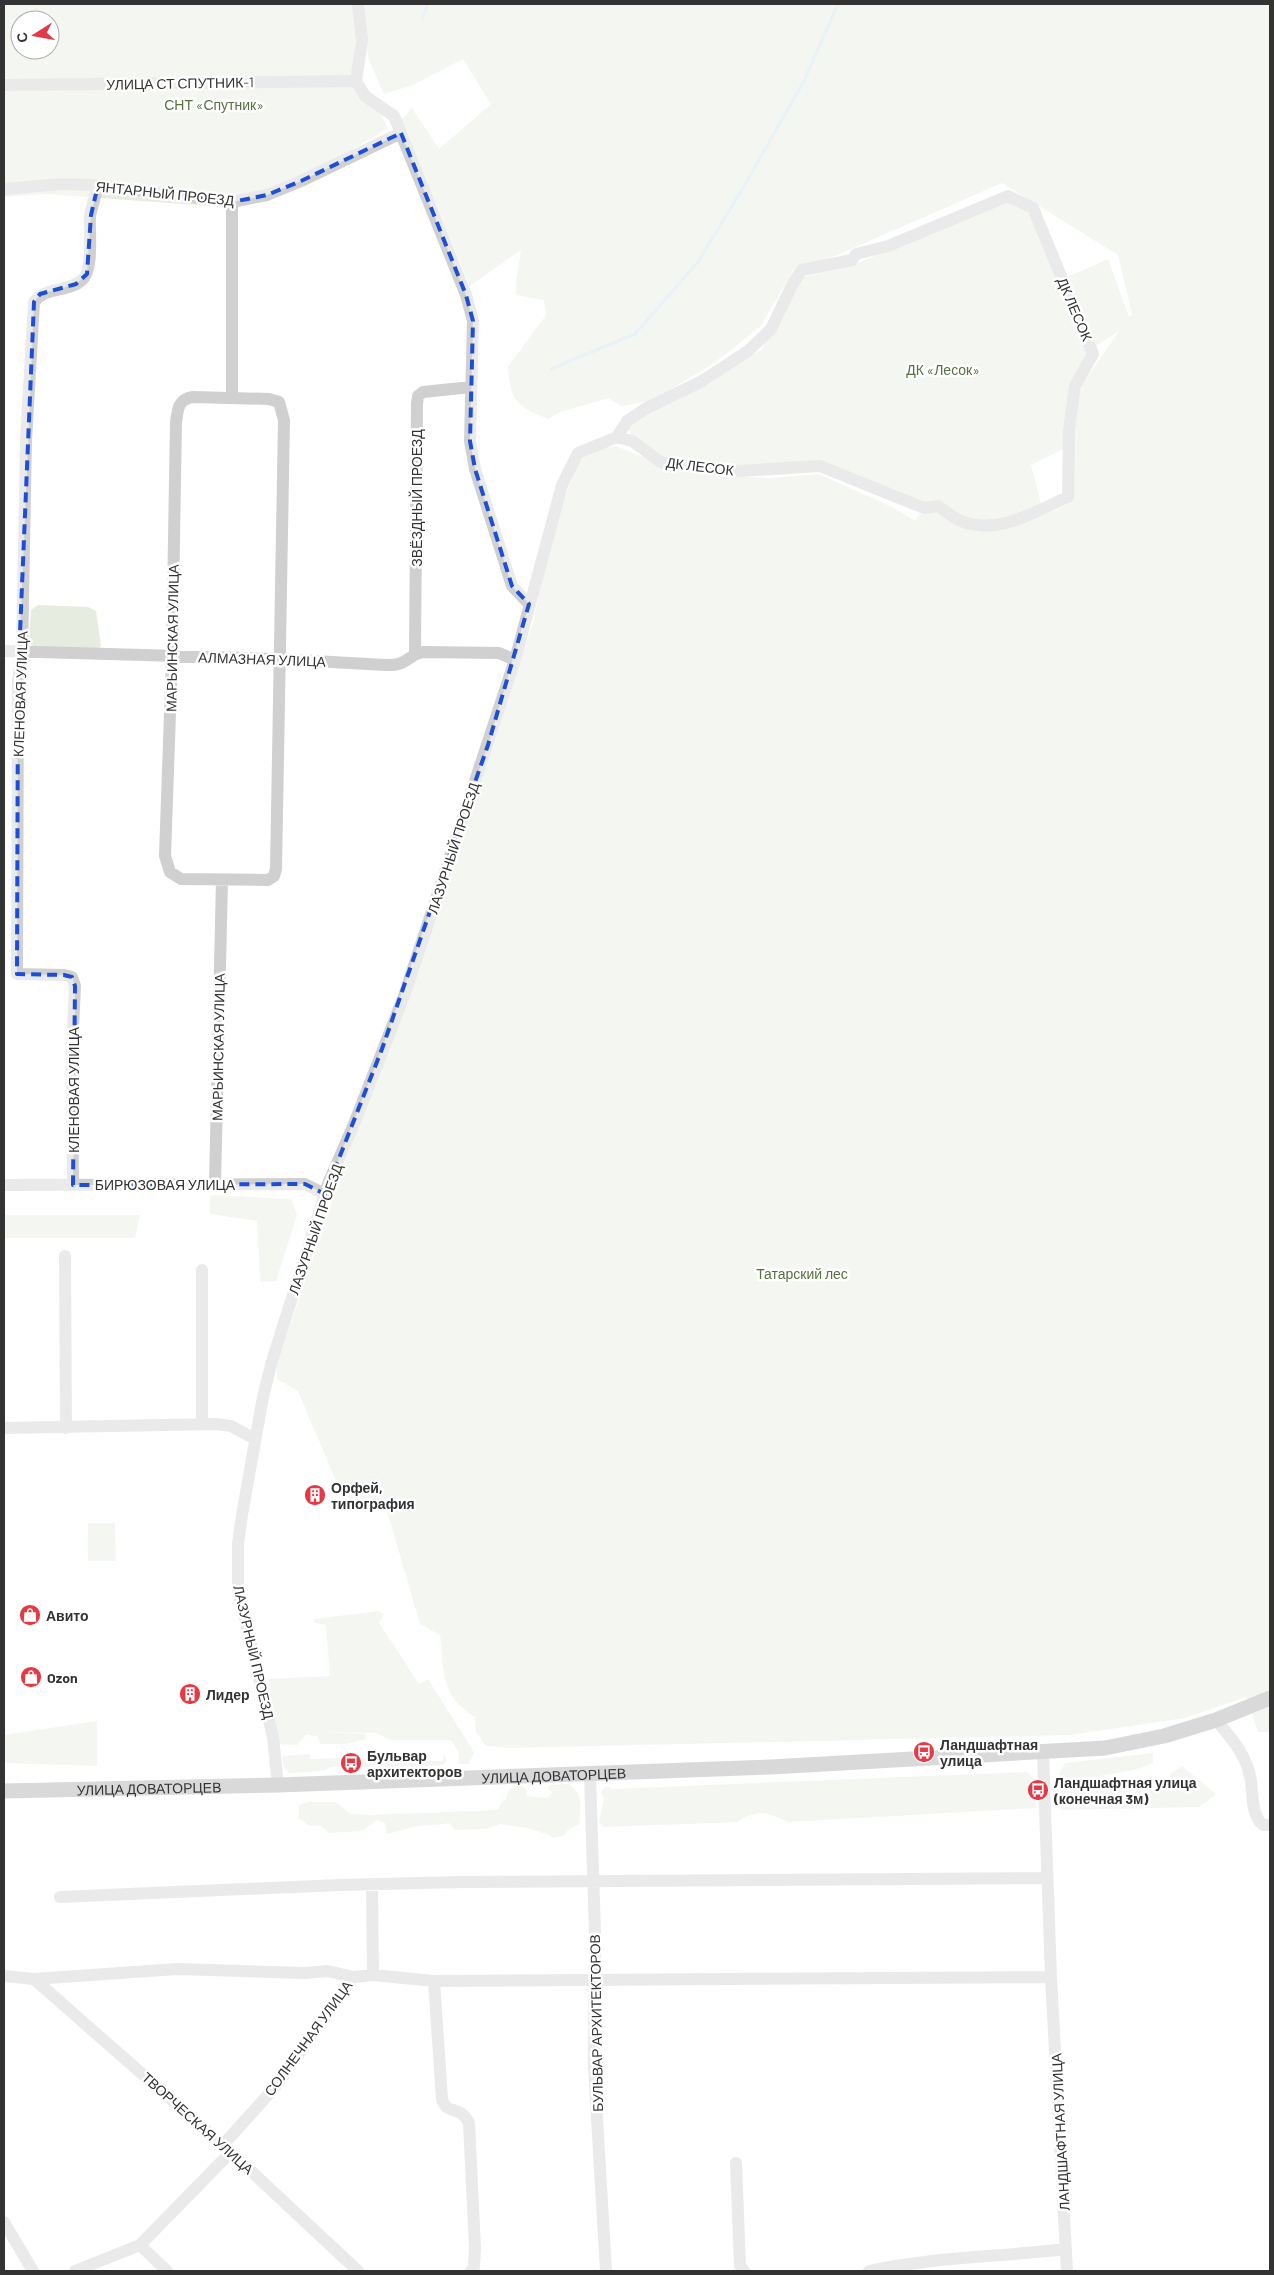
<svg xmlns="http://www.w3.org/2000/svg" width="1274" height="2275" viewBox="0 0 1274 2275" font-family="Barlow,sans-serif">
<style>
.green{fill:#e6ecdf;fill-rule:evenodd}
.lines{fill:none;stroke-linecap:round;stroke-linejoin:round}
.stream{stroke:#cfe2ee;stroke-width:3}
.minor{stroke:#d0d0d0;stroke-width:12}
.major{stroke:#ababab;stroke-width:15}
.marked{fill:none;stroke:#1d4ed8;stroke-width:4;stroke-dasharray:10 6;stroke-linejoin:round}
.labels{text-anchor:middle;dominant-baseline:central;stroke-width:5;stroke-linejoin:round;paint-order:stroke}
.street-label{font-size:14px;fill:#333;stroke:#fff}
.park-label{font-size:14px;fill:#56703f;stroke:#fff}
.poi-label{font-size:14px;font-weight:bold;fill:#333;stroke:#fff;text-anchor:start}
</style>
<rect width="100%" height="100%" fill="#fff"/>
<path class="green" d="M 4,4 L 354,4 L 357,28 L 352,71 L 353,88 L 381,115 L 388,128 L 272,197 L 225,207 L 46,194 L 4,197 ZM 20,20 L 50,20 L 50,50 L 20,50 Z
M 358,4 L 1270,4 L 1270,1732 L 1258,1732 L 1246,1697 L 1185,1718 L 1070,1735 L 511,1748 L 486,1746 L 476,1732 L 475,1717 C 468,1712 459,1706 454,1699 C 441,1680 443,1657 440,1635 L 420,1624 L 386,1508 L 365,1502 L 347,1499 L 336,1481 L 298,1391 L 277,1379 L 277,1364 L 350,1148 L 533,623 C 545,569 557,495 588,450 L 616,446 L 658,463 L 746,477 L 771,478 L 819,474 L 892,507 L 915,521 L 920,514 L 932,512 L 967,519 L 935,500 L 924,503 L 815,462 L 739,468 L 663,459 L 632,438 L 628,427 L 653,409 L 710,380 L 762,349 L 803,277 L 850,266 L 1010,201 L 1033,216 L 1061,280 L 1108,259 L 1129,317 L 1132,314 L 1118,255 L 1002,183 L 835,256 L 794,269 L 760,327 L 713,364 L 652,401 L 621,406 L 609,398 L 560,412 L 548,419 C 516,405 511,403 508,367 L 546,315 L 544,300 L 516,295 L 516,282 L 521,250 L 470,286 L 401,120 L 412,108 L 439,149 L 491,104 L 463,59 L 413,85 L 384,94 L 369,60 ZM 1119,331 L 1082,385 L 1071,440 L 1070,503 L 1056,510 L 1012,527 L 1041,504 L 1031,465 L 1065,448 L 1088,351 Z
M 38,605 L 88,607 L 96,611 L 101,646 L 98,649 L 32,646 L 29,641 L 31,610 Z
M 210,1195 L 291,1199 L 297,1215 L 276,1281 L 260,1282 L 257,1221 L 210,1214 Z
M 4,1215 L 140,1215 L 135,1238 L 4,1238 Z
M 88,1523 L 115,1523 L 116,1561 L 88,1561 Z
M 379,1611 L 384,1614 L 379,1623 L 419,1684 L 428,1679 L 474,1752 L 469,1764 L 458,1764 L 459,1752 L 451,1740 L 390,1740 L 377,1733 L 321,1732 L 317,1736 L 306,1735 L 297,1745 L 279,1744 L 268,1679 L 330,1676 L 326,1625 L 315,1623 L 314,1619 Z
M 97,1721 L 97,1766 L 4,1763 L 4,1735 Z
M 321,1732 L 365,1734 L 366,1739 L 346,1744 L 321,1744 L 317,1737 Z
M 1153,1753 L 1153,1763 L 1134,1770 L 1065,1782 L 1059,1774 L 1065,1763 Z
M 310,1754 L 310,1759 L 341,1758 L 341,1766 L 331,1767 L 323,1771 L 289,1773 L 284,1768 L 282,1756 Z
M 443,1754 L 447,1759 L 443,1765 L 369,1770 L 363,1766 L 353,1766 L 353,1759 L 385,1757 L 387,1761 L 443,1761 Z
M 1182,1766 L 1216,1794 L 1199,1807 L 1063,1810 L 1056,1807 L 1057,1790 L 1062,1787 L 1067,1791 L 1120,1784 L 1133,1793 L 1147,1786 L 1157,1791 L 1171,1787 L 1170,1774 Z
M 1027,1772 L 1034,1779 L 1036,1808 L 788,1822 C 769,1813 756,1808 738,1822 L 603,1827 L 599,1822 L 604,1798 L 601,1792 L 606,1786 L 612,1789 Z
M 569,1784 C 585,1795 579,1806 580,1824 L 569,1829 L 563,1836 L 552,1838 L 547,1834 L 527,1828 L 500,1824 L 486,1829 L 455,1830 L 449,1823 C 437,1826 422,1824 410,1828 C 402,1830 396,1832 387,1834 L 385,1823 L 377,1820 L 362,1831 L 329,1833 L 321,1826 L 307,1825 L 304,1821 L 298,1819 L 299,1805 L 308,1802 L 336,1802 L 350,1814 L 371,1815 L 498,1810 L 502,1801 L 506,1800 L 508,1791 L 511,1788 L 522,1786 L 526,1789 L 527,1796 L 546,1798 L 553,1793 L 548,1789 L 550,1785 Z"/>
<g class="lines">
<path class="stream" d="M 422,19 L 428,4
M 551,369 L 635,334 L 698,262 L 746,183 L 804,81 L 838,4"/>
<path class="minor" d="M 358,4 L 362,40 L 356,81 L 365,96 L 394,116 L 466,295 L 473,321 L 470,441 L 475,469 L 512,586 L 529,604
M 4,85 L 356,81
M 4,189 L 62,184 L 98,185 L 232,202 L 267,195 L 301,181 L 401,133
M 232,202 L 232,398
M 193,397 L 269,399 L 279,402 L 284,420 L 276,869 L 274,876 L 268,880 L 181,879 L 170,872 L 165,856 L 172,656 L 176,422 C 178,409 178,399 193,397 Z
M 4,651 L 279,659 L 385,665 C 409,666 405,656 423,652 L 499,653 L 515,660
M 415,654 L 417,404 L 418,396 L 423,392 L 471,387
M 215,1184 L 222,880
M 4,1185 L 305,1184 L 325,1194
M 73,1185 L 72,1051 L 75,986 L 72,977 L 64,975 L 17,974 L 18,680 L 22,652 L 26,441 L 34,302 C 46,286 68,293 82,280 C 94,270 89,231 90,216 C 92,206 96,195 98,185
M 65,1256 L 66,1428
M 202,1424 L 202,1270
M 4,1428 L 216,1424 L 231,1426 L 255,1439
M 1216,1720 C 1232,1739 1247,1755 1251,1781 C 1253,1795 1251,1815 1263,1825 L 1270,1825
M 1043,1752 L 1051,1977 L 1067,2271
M 590,1774 L 595,1933 L 594,2067 L 606,2271
M 278,1785 L 273,1737 L 238,1590 L 238,1544 L 242,1515 L 263,1397 L 272,1361 L 328,1184 L 354,1124 L 404,996 L 515,660 L 562,485 L 578,453 L 617,437 L 627,421 L 645,409 L 702,381 L 748,351 L 771,329 L 793,283 L 802,270 L 852,260 L 856,254 L 888,246 L 1008,196 L 1033,208 L 1093,354 L 1075,386 L 1069,430 L 1068,497 C 1034,512 997,536 961,521 C 953,518 945,511 938,506 L 924,508 L 820,466 L 740,471 L 662,463 L 632,441 L 617,437
M 60,1897 L 339,1885 L 464,1882 L 1047,1878
M 373,1975 L 434,1981 L 442,2099 C 447,2116 460,2104 469,2123 L 475,2248 L 474,2267 L 471,2271
M 4,1976 L 34,1979 L 177,1969 L 306,1973 L 328,1971 L 353,1977 L 373,1975 L 372,1884
M 34,1979 L 223,2145 L 358,2271
M 434,1981 L 1051,1977
M 223,2145 L 276,2086 L 353,1977
M 736,2163 L 740,2266 L 744,2271
M 4,2222 L 33,2271
M 140,2245 L 167,2271
M 75,2271 L 140,2245 L 231,2152
M 869,2271 C 933,2257 1000,2257 1066,2249"/>
<path class="major" id="s1" d="M 4,1791 L 278,1785 L 771,1767 L 1105,1748 L 1164,1736 L 1216,1720 L 1270,1698"/>
</g>
<path d="M0 0H1274V2275H0ZM 401,133 L 466,295 L 473,321 L 470,441 L 475,469 L 512,586 L 529,604 L 488,745 L 382,1049 L 325,1194 L 305,1184 L 73,1185 L 75,986 L 72,977 L 64,975 L 17,974 L 18,680 L 34,302 L 40,294 L 76,284 L 87,274 L 91,215 L 98,185 L 232,202 L 267,195 L 301,181 Z" fill="#fff" fill-opacity=".55" fill-rule="evenodd"/>
<path class="marked" d="M 401,133 L 466,295 L 473,321 L 470,441 L 475,469 L 512,586 L 529,604 L 488,745 L 382,1049 L 325,1194 L 305,1184 L 73,1185 L 75,986 L 72,977 L 64,975 L 17,974 L 18,680 L 34,302 L 40,294 L 76,284 L 87,274 L 91,215 L 98,185 L 232,202 L 267,195 L 301,181 Z"/>
<defs>
<g id="building-disc" transform="scale(1.125)"><circle r="9.5" fill="#e63946" stroke="#fff"/><path d="M-4-6H4V6H1V3H-1V6H-4ZM-2.5-4.3h1.7v1.8h-1.7ZM.8-4.3h1.7v1.8H.8ZM-2.5-1h1.7V.8h-1.7ZM.8-1h1.7V.8H.8Z" fill="#fff"/></g>
<g id="shop-disc" transform="scale(1.125)"><circle r="9.5" fill="#e63946" stroke="#fff"/><path d="M-5-2.5h2.3a2.7 3.5 0 0 1 5.4 0H5L5.5 6h-11ZM-1.5-2.5h3a1.5 2.3 0 0 0-3 0Z" fill="#fff"/></g>
<g id="bus-disc" transform="scale(1.125)"><circle r="9.5" fill="#e63946" stroke="#fff"/><path d="M-5-6H5V4H4V6H2V4H-2V6H-4V4H-5ZM-3.5-4V0h7V-4ZM-3.5 1.2v1.5H-2V1.2ZM2 1.2v1.5H3.5V1.2Z" fill="#fff"/></g>
</defs>
<g fill-rule="evenodd">
<use href="#building-disc" x="315" y="1495"/>
<use href="#shop-disc" x="30" y="1615"/>
<use href="#shop-disc" x="31" y="1677"/>
<use href="#building-disc" x="190" y="1694"/>
<use href="#bus-disc" x="924" y="1752"/>
<use href="#bus-disc" x="351" y="1763"/>
<use href="#bus-disc" x="1038" y="1790"/>
</g>
<g class="labels">
<g class="street-label">
<text transform="translate(180 83) rotate(-1)">УЛИЦА СТ СПУТНИК-1</text>
<text transform="translate(165 193) rotate(6)">ЯНТАРНЫЙ ПРОЕЗД</text>
<text transform="translate(1075 309) rotate(67)">ДК ЛЕСОК</text>
<text transform="translate(700 466) rotate(7)">ДК ЛЕСОК</text>
<text transform="translate(416 498) rotate(-90)">ЗВЁЗДНЫЙ ПРОЕЗД</text>
<text transform="translate(172 638) rotate(-89)">МАРЬИНСКАЯ УЛИЦА</text>
<text transform="translate(262 659) rotate(2)">АЛМАЗНАЯ УЛИЦА</text>
<text transform="translate(20 694) rotate(-88)">КЛЕНОВАЯ УЛИЦА</text>
<text transform="translate(453 848) rotate(-72)">ЛАЗУРНЫЙ ПРОЕЗД</text>
<text transform="translate(218 1047) rotate(-89)">МАРЬИНСКАЯ УЛИЦА</text>
<text transform="translate(73 1090) rotate(-90)">КЛЕНОВАЯ УЛИЦА</text>
<text x="165" y="1184">БИРЮЗОВАЯ УЛИЦА</text>
<text transform="translate(315 1229) rotate(-71)">ЛАЗУРНЫЙ ПРОЕЗД</text>
<text transform="translate(254 1652) rotate(77)">ЛАЗУРНЫЙ ПРОЕЗД</text>
<text stroke="none"><textPath href="#s1" startOffset="550">УЛИЦА ДОВАТОРЦЕВ</textPath></text>
<text stroke="none"><textPath href="#s1" startOffset="145">УЛИЦА ДОВАТОРЦЕВ</textPath></text>
<text transform="translate(596 2023) rotate(-91)">БУЛЬВАР АРХИТЕКТОРОВ</text>
<text transform="translate(308 2038) rotate(-54)">СОЛНЕЧНАЯ УЛИЦА</text>
<text transform="translate(198 2123) rotate(42)">ТВОРЧЕСКАЯ УЛИЦА</text>
<text transform="translate(1060 2132) rotate(-93)">ЛАНДШАФТНАЯ УЛИЦА</text>
</g>
<g class="park-label">
<text x="214" y="104">СНТ «Спутник»</text>
<text x="943" y="369">ДК «Лесок»</text>
<text x="802" y="1273">Татарский лес</text>
</g>
<g class="poi-label">
<text x="331" y="1487">Орфей,<tspan x="331" dy="16">типография</tspan></text>
<text x="46" y="1615">Авито</text>
<text x="47" y="1677">Ozon</text>
<text x="206" y="1694">Лидер</text>
<text x="940" y="1744">Ландшафтная<tspan x="940" dy="16">улица</tspan></text>
<text x="367" y="1755">Бульвар<tspan x="367" dy="16">архитекторов</tspan></text>
<text x="1054" y="1782">Ландшафтная улица<tspan x="1054" dy="16">(конечная 3м)</tspan></text>
</g>
</g>
<rect width="1274" height="2275" fill="none" stroke="#333333" stroke-width="10"/>
<g transform="translate(35 35) rotate(259)"><circle r="24" fill="#ffffff" stroke="#adadad"/>
<path d="M0-4L9 19L0 12L-9 19Z" fill="#e63946"/>
<text y="-8" font-size="14" font-weight="bold" text-anchor="middle" fill="#333333">С</text>
</g>
</svg>
